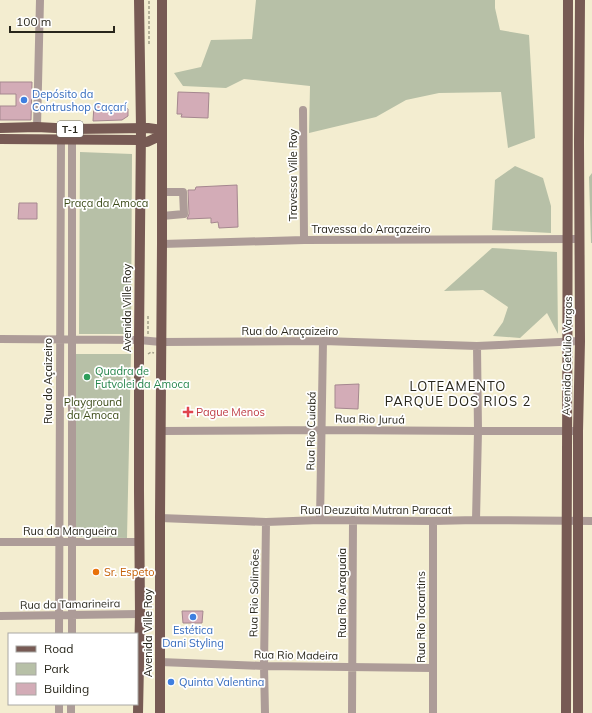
<svg xmlns="http://www.w3.org/2000/svg" width="592" height="713" viewBox="0 0 592 713" font-family="Mulish,sans-serif">
<style>
.green{fill:#b7c0a7}
.building{fill:#d3acb7;stroke:#a5878f}
.lines{fill:none;stroke-linecap:round;stroke-linejoin:round}
.path{stroke:#a19d87;stroke-width:1.5;stroke-dasharray:3 2;stroke-linecap:butt}
.minor{stroke:#ad9c98;stroke-width:8}
.major{stroke:#775a54;stroke-width:10}
.shop-dot{fill:#3f7fe0;stroke:#fff;stroke-width:1.5}
.leisure-dot{fill:#2e9e5b;stroke:#fff;stroke-width:1.5}
.health-dot{fill:#e0444e;stroke:#fff;stroke-width:1.5}
.food-dot{fill:#e8710a;stroke:#fff;stroke-width:1.5}
.labels{text-anchor:middle;dominant-baseline:central;stroke-width:3.5;stroke-linejoin:round;paint-order:stroke}
.shield{fill:#fff;stroke:#68675f;stroke-width:1}
.shield-label{font-size:10px;font-weight:bold;fill:#28261b}
.shop-label{font-size:11px;fill:#366cbe;stroke:#fff;text-anchor:start}
.street-label{font-size:11px;fill:#28261b;stroke:#fff}
.park-label{font-size:11px;fill:#3c4b18;stroke:#fff}
.leisure-label{font-size:11px;fill:#27864d;stroke:#fff;text-anchor:start}
.health-label{font-size:11px;fill:#be3a42;stroke:#fff;text-anchor:start}
.food-label{font-size:11px;fill:#c56008;stroke:#fff;text-anchor:start}
.quarter-label{font-size:13px;letter-spacing:1px;fill:#28261b;stroke:#fff}
</style>
<rect width="100%" height="100%" fill="#f3edd0"/>
<path class="green" d="M 256,0 L 495,0 L 495,8 L 500,30 L 529,35 L 535,138 L 508,148 L 501,92 L 439,93 L 406,100 L 376,117 L 309,133 L 310,86 L 244,79 L 226,88 L 183,86 L 174,73 L 201,67 L 211,40 L 252,39 Z
M 80,152 L 132,154 L 131,334 L 79,334 Z
M 515,166 L 543,178 L 551,206 L 551,233 L 492,230 L 495,180 Z
M 592,173 L 592,243 L 591,243 L 589,177 Z
M 492,248 L 557,252 L 558,334 L 547,313 L 520,338 L 493,336 L 503,322 L 508,307 L 483,290 L 444,291 Z
M 74,354 L 131,354 L 127,538 L 76,537 Z"/>
<path class="building" d="M 0,82 L 32,82 L 31,120 L 0,120 L 0,106 L 16,106 L 16,94 L 0,94 Z
M 178,92 L 209,93 L 208,118 L 181,117 L 182,114 L 177,114 Z
M 94,105 L 124,105 L 128,109 L 128,116 L 122,120 L 93,121 Z
M 237,185 L 238,227 L 219,228 L 218,222 L 211,223 L 211,218 L 187,219 L 189,214 L 188,190 L 195,190 L 196,187 Z
M 19,203 L 37,203 L 37,219 L 18,219 Z
M 359,384 L 358,409 L 335,408 L 335,385 Z
M 182,611 L 203,611 L 202,623 L 183,623 Z"/>
<g class="lines">
<path class="path" d="M 149,44 L 149,0
M 148,334 L 148,316
M 148,354 L 151,352 L 154,353"/>
<path class="minor" d="M 303,110 L 304,240
M 37,127 L 40,0
M 162,192 L 183,192 L 184,214 L 162,216
M 162,244 L 304,240 L 579,239
M 0,339 L 139,340 L 161,342 L 323,341 L 477,346 L 580,341
M 161,431 L 322,430 L 478,431 L 578,431
M 160,518 L 266,522 L 320,520 L 433,521 L 476,520 L 592,521
M 320,520 L 323,341
M 476,520 L 478,431 L 477,346
M 0,542 L 140,542
M 0,616 L 140,614
M 59,634 L 61,139 L 63,128
M 72,634 C 72,469 72,305 72,140 L 74,129
M 160,662 L 264,666 L 432,668
M 59,704 L 59,713
M 71,713 L 71,704
M 265,713 L 264,666 L 266,522
M 352,713 L 353,520
M 433,713 L 433,521"/>
<path class="major" d="M 0,128 L 37,127 L 74,129 L 148,128 L 162,130
M 0,139 L 140,140 L 147,142 L 162,135
M 138,713 L 140,614 L 139,491 L 139,340 L 141,128 L 139,0
M 160,713 L 160,518 L 162,244 L 162,0
M 566,713 C 568,475 567,238 568,0
M 578,713 L 578,431 L 580,341 L 579,142 L 580,0"/>
</g>
<g class="shop-dot">
<circle cx="24" cy="100" r="4"/>
<circle cx="193" cy="617" r="4"/>
<circle cx="171" cy="682" r="4"/>
</g>
<circle class="leisure-dot" cx="87" cy="377" r="4"/>
<path class="health-dot" d="M186 406h4v4h4v4h-4v4h-4v-4h-4v-4h4z"/>
<circle class="food-dot" cx="96" cy="572" r="4"/>
<g class="labels">
<rect class="shield" x="57" y="121" width="26" height="16" rx="3"/>
<g class="shield-label">
<text x="70" y="129">T-1</text>
</g>
<g class="shop-label">
<text x="32" y="94">Depósito da<tspan x="32" dy="13">Contrushop Caçarí</tspan></text>
<text x="193" y="630" text-anchor="middle">Estética<tspan x="193" dy="13">Dani Styling</tspan></text>
<text x="179" y="682">Quinta Valentina</text>
</g>
<g class="street-label">
<text transform="translate(293 175) rotate(-90)">Travessa Ville Roy</text>
<text x="371" y="229">Travessa do Araçazeiro</text>
<text transform="translate(127 308) rotate(-90)">Avenida Ville Roy</text>
<text x="290" y="331">Rua do Araçaizeiro</text>
<text transform="translate(567 356) rotate(-89)">Avenida Getúlio Vargas</text>
<text transform="translate(48 381) rotate(-90)">Rua do Açaizeiro</text>
<text transform="translate(370 419) rotate(1)">Rua Rio Juruá</text>
<text transform="translate(311 431) rotate(-89)">Rua Rio Cuiabá</text>
<text x="376" y="510">Rua Deuzuita Mutran Paracat</text>
<text x="70" y="531">Rua da Mangueira</text>
<text transform="translate(254 593) rotate(-89)">Rua Rio Solimões</text>
<text transform="translate(342 593) rotate(-90)">Rua Rio Araguaia</text>
<text transform="translate(70 604) rotate(-1)">Rua da Tamarineira</text>
<text transform="translate(421 617) rotate(-90)">Rua Rio Tocantins</text>
<text transform="translate(148 633) rotate(-90)">Avenida Ville Roy</text>
<text transform="translate(296 655) rotate(1)">Rua Rio Madeira</text>
</g>
<g class="park-label">
<text x="106" y="203">Praça da Amoca</text>
<text x="93" y="402">Playground<tspan x="93" dy="13">da Amoca</tspan></text>
</g>
<g class="leisure-label">
<text x="95" y="371">Quadra de<tspan x="95" dy="13">Futvolei da Amoca</tspan></text>
</g>
<g class="health-label">
<text x="196" y="412">Pague Menos</text>
</g>
<g class="food-label">
<text x="104" y="572">Sr. Espeto</text>
</g>
<g class="quarter-label">
<text x="458" y="386">LOTEAMENTO<tspan x="458" dy="15">PARQUE DOS RIOS 2</tspan></text>
</g>
</g>
<rect x="8" y="633" width="130" height="72" fill="#ffffff" stroke="#a9a8a4"/>
<rect x="16" y="646" width="20" height="6" fill="#775a54" stroke="#a9a8a4"/>
<text x="44" y="653" font-size="12" fill="#28261b">Road</text>
<rect x="16" y="663" width="20" height="12" fill="#b7c0a7" stroke="#a9a8a4"/>
<text x="44" y="673" font-size="12" fill="#28261b">Park</text>
<rect x="16" y="683" width="20" height="12" fill="#d3acb7" stroke="#a9a8a4"/>
<text x="44" y="693" font-size="12" fill="#28261b">Building</text>
<path d="M10 26v6h104v-6" fill="none" stroke="#28261b" stroke-width="2"/>
<text x="16" y="26" font-size="12" fill="#28261b" stroke="#ffffff" stroke-width="3" paint-order="stroke">100 m</text>
</svg>
